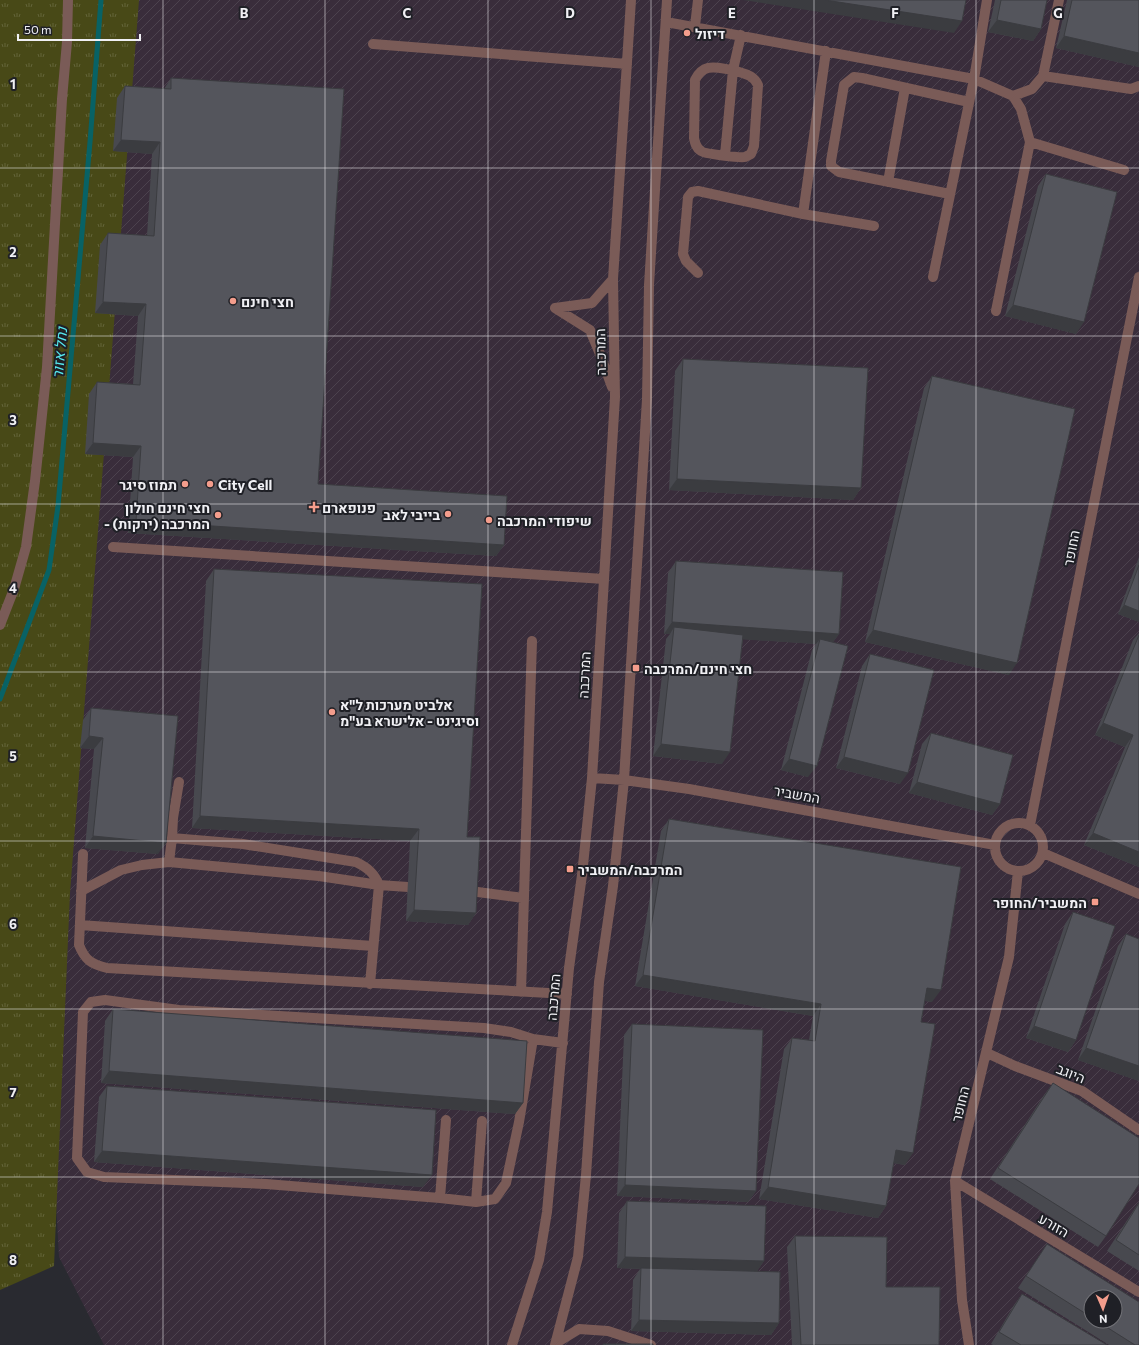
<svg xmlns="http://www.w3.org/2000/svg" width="1139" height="1345" viewBox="0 0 1139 1345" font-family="Commissioner,Heebo,sans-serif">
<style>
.industrial{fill:url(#industrial-furrows);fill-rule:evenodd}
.grass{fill:url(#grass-tufts)}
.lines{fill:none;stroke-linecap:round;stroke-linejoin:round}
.stream{stroke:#086265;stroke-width:5}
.minor{stroke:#7a5b57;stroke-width:10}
.wall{fill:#48494f;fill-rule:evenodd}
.shaded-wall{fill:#3b3c40}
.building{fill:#54555c;stroke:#3b3c40}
.grid{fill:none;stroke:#f0f0f4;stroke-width:1;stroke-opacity:0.55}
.poi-dot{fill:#f49d8c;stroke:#1f2026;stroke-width:1.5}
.labels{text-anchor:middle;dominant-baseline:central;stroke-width:4;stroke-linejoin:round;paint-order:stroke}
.poi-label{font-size:14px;font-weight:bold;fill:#f0f0f4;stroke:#1f2026;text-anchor:start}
.street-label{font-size:14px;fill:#f0f0f4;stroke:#1f2026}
.water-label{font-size:15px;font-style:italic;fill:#56e9ef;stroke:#1f2026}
.grid-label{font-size:13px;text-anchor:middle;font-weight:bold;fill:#f0f0f4;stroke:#1f2026;stroke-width:4;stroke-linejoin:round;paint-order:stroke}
</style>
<defs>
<pattern id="industrial-furrows" width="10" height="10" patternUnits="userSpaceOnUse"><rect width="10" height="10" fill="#392d3b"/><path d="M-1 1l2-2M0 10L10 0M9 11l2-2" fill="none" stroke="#4c424e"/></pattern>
<pattern id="grass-tufts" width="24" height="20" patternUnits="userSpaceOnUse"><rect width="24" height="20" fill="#484917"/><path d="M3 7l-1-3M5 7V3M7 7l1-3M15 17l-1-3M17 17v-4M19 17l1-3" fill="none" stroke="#636439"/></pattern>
</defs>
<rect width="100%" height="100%" fill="#292a30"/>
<path class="industrial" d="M 134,0 L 1139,0 L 1139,1345 L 104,1345 L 59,1257 L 46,1017 ZM 1091,1297 L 1115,1297 L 1115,1321 L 1091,1321 Z"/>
<path class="grass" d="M 0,0 L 139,0 L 70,893 L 54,1266 L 0,1290 Z"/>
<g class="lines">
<path class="stream" d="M 0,699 L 49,570 L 58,506 L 90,142 L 101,0"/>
<path class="minor" d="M 666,22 L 974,79 L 1013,96 L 1032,89 L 1043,76 L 1059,0
M 695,26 L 698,0
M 373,44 L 627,64
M 826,51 L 803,214 L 874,226
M 1043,76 L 1131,89 L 1139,86
M 1030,142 L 1124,170
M 725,155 L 733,70 C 717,68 704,62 695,80 L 694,138 C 695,143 696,148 701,151 C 704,154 741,158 745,157 C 747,156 749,155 751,154 L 754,146 L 758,85 C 753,74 744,74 733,70 L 741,35
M 888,182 L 905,88
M 950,194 L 839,172 L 831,166 L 831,161 L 844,85 L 854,77 L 862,78 L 969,102
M 698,273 L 686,261 L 683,254 L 688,197 L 692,192 L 698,191 L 803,214
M 933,277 L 974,79 L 987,0
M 555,308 L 590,330 L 600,354 L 612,387
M 555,308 L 592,303 L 613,279
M 996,311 L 1030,142 L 1021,109 L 1013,96
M 113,547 L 604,579
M 0,625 L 14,589 L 26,547 L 35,481 L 47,367 L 62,99 L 67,42 L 68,0
M 592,778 L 624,780 L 689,789 L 995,845
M 179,782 L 173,818 L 172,838 L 243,844 L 356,862 C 368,868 374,873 379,885 L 370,984
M995 847a24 24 0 1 1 48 0a24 24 0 1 1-48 0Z
M 1030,825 L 1139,277
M 1043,853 L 1139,894
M 83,854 L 79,945 C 85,960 91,964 107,968 L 567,994
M 169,862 L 172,838
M 81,891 L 121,870 L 142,865 L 169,862 L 319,876 L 379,885 L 408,887
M 470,891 L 524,898
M 80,925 L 373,946
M 521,992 L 532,641
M 533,1039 L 519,1122 L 506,1183 L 495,1199 L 476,1202 L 440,1198 L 266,1184 L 104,1177 L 87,1172 L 77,1158 L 83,1012 L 91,1002 L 105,1000 L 179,1010 L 484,1028 L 511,1032 L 533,1039 L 563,1043
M 987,1053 L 1015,1066 L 1082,1091 L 1139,1130
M 955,1181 L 1139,1292
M 440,1198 L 446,1120
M 476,1202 L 482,1121
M 556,1343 L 579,1329 L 608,1331 L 651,1345
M 512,1345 L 539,1260 L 547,1212 L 569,968 L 582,875 L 592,778 L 615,397 L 613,279 L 631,0
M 555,1345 L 578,1257 L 586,1175 L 599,982 L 613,886 L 624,780 L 647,399 L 649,285 L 667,0
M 969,1345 L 962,1300 L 955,1181 L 1009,957 L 1018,871"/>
</g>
<path class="wall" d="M 995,0 L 1047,0 L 1041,29 L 1033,41 L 988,32 Z
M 1067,0 L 1139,0 L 1139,67 L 1056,48 Z
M 171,78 L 318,484 L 504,545 L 496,556 L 128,533 L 133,457 L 85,454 L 89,394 L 97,382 L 133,384 L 138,316 L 95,313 L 100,245 L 108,233 L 147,236 L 152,154 L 113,151 L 117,98 L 125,86 L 164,89 Z
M 1046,174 L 1076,334 L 1005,316 L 1038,186 Z
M 683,359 L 861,488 L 853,500 L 669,490 L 675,371 Z
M 932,376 L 1009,675 L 865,642 L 924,388 Z
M 1139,557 L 1139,622 L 1118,614 Z
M 676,561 L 839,634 L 833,642 L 808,777 L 781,770 L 812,650 L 816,644 L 743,639 L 722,764 L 653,756 L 666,639 L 670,634 L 664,634 L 668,573 Z
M 214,569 L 467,837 L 476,913 L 468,925 L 406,921 L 410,841 L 192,828 L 206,581 Z
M 1139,633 L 1139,867 L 1084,845 L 1125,747 L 1095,735 L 1133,640 Z
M 870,654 L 900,784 L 836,768 L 862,666 Z
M 91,708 L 158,854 L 85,848 L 94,749 L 80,748 L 83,720 Z
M 931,733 L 1000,804 L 992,815 L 909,793 L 922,744 Z
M 669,819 L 932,1002 L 925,1001 L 921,1022 L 905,1165 L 893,1163 L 886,1206 L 878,1218 L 759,1199 L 784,1049 L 792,1038 L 809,1040 L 813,1016 L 635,986 L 661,831 Z
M 1073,912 L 1076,1040 L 1068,1052 L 1026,1038 L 1065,924 Z
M 1126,934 L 1139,939 L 1139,1081 L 1078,1060 L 1118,946 Z
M 113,1009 L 523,1103 L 515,1114 L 101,1083 L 105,1021 Z
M 632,1024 L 756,1191 L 748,1202 L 617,1196 L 624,1035 Z
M 1053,1083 L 1106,1236 L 1098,1247 L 990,1179 L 1044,1095 Z
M 107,1086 L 423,1187 L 94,1162 L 99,1097 Z
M 627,1201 L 764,1261 L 757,1271 L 779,1323 L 771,1335 L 631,1331 L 633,1280 L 640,1269 L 617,1268 L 619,1213 Z
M 1139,1202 L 1139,1271 L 1107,1251 Z
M 795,1236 L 886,1287 L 939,1345 L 792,1345 L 787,1247 Z
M 1047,1244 L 1139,1345 L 1109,1345 L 1018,1288 ZM 1091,1297 L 1115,1321 L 1091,1321 Z
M 1022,1294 L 1107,1345 L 993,1345 L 991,1344 L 1014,1305 Z"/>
<path class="shaded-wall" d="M 743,0 L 825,0 L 962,21 L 954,33 Z
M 997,20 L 1041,29 L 1033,41 L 988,32 Z
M 1064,36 L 1139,53 L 1139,67 L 1056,48 Z
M 121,140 L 160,142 L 152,154 L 113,151 Z
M 103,302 L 146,304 L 138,316 L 95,313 Z
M 1013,305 L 1084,322 L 1076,334 L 1005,316 Z
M 93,443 L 141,446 L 133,457 L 85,454 Z
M 677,479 L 861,488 L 853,500 L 669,490 Z
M 136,521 L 504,545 L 496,556 L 128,533 Z
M 1124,605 L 1139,611 L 1139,622 L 1118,614 Z
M 672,622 L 839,634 L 831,645 L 820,639 L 816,644 L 674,635 L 674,627 L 670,634 L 664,634 Z
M 873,630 L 1017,663 L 1009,675 L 865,642 Z
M 1103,723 L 1133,735 L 1125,747 L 1095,735 Z
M 89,736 L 103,738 L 94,749 L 80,748 Z
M 661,744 L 730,752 L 722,764 L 653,756 Z
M 844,757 L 908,773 L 900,784 L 836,768 Z
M 789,759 L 817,766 L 808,777 L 781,770 Z
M 917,782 L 1000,804 L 992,815 L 909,793 Z
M 200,816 L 419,829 L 410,841 L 192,828 Z
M 1093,833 L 1139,852 L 1139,867 L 1084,845 Z
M 93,836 L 166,843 L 158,854 L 85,848 Z
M 414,910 L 476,913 L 468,925 L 406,921 Z
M 643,975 L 821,1004 L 813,1016 L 635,986 Z
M 927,988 L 941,990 L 932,1002 L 919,1000 Z
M 1034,1026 L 1076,1040 L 1068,1052 L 1026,1038 Z
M 1086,1048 L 1139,1066 L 1139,1081 L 1078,1060 Z
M 109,1071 L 523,1103 L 515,1114 L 101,1083 Z
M 896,1150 L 913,1153 L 905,1165 L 887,1162 Z
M 102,1151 L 432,1175 L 423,1187 L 94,1162 Z
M 625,1185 L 756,1191 L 748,1202 L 617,1196 Z
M 768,1187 L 886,1206 L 878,1218 L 759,1199 Z
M 625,1257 L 764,1261 L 756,1273 L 617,1268 Z
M 639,1320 L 779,1323 L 771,1335 L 631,1331 Z"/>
<path class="building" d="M 825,0 L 966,0 L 962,21 Z
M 1001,0 L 1047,0 L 1041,29 L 997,20 Z
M 1072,0 L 1139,0 L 1139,53 L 1064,36 Z
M 171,78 L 344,89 L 318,484 L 507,496 L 504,545 L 136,521 L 141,446 L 93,443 L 97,382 L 140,385 L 146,304 L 103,302 L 108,233 L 154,236 L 160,142 L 121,140 L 125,86 L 171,89 Z
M 1046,174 L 1117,192 L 1084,322 L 1013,305 Z
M 683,359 L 868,368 L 861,488 L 677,479 Z
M 932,376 L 1075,409 L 1017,663 L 873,630 Z
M 676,561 L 843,572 L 839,634 L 672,622 Z
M 1139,565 L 1139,611 L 1124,605 Z
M 214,569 L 482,584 L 467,837 L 480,837 L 476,913 L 414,910 L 419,829 L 200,816 Z
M 674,627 L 743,635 L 730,752 L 661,744 Z
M 1139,635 L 1139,852 L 1093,833 L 1133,735 L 1103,723 Z
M 820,639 L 848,646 L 817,766 L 789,759 Z
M 870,654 L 934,670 L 908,773 L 844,757 Z
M 91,708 L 178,716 L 166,843 L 93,836 L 103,738 L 89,736 Z
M 931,733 L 1013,755 L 1000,804 L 917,782 Z
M 669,819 L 961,867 L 941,990 L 927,988 L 921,1022 L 935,1024 L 913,1153 L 896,1150 L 886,1206 L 768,1187 L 792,1038 L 815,1041 L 821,1004 L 643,975 Z
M 1073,912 L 1115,926 L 1076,1040 L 1034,1026 Z
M 1126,934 L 1139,939 L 1139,1066 L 1086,1048 Z
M 113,1009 L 527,1041 L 523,1103 L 109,1071 Z
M 632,1024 L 763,1030 L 756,1191 L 625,1185 Z
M 1053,1083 L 1139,1138 L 1139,1184 L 1106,1236 L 998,1168 Z
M 107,1086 L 436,1110 L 432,1175 L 102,1151 Z
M 627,1201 L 766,1206 L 764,1261 L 625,1257 Z
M 1139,1203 L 1139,1255 L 1116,1240 Z
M 795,1236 L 887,1237 L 886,1287 L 940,1287 L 939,1345 L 801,1345 Z
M 1047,1244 L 1139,1302 L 1139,1345 L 1135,1345 L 1097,1321 L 1115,1321 L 1115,1297 L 1091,1297 L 1091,1317 L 1026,1276 Z
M 641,1268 L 780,1272 L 779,1323 L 639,1320 Z
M 1022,1294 L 1107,1345 L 1021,1345 L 999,1332 Z
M 603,1344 L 653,1344 L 653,1345 L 603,1345 Z"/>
<path class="grid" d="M 163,0 L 163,1345M 325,0 L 325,1345M 488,0 L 488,1345M 651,0 L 651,1345M 814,0 L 814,1345M 976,0 L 976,1345M 0,168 L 1139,168M 0,336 L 1139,336M 0,504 L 1139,504M 0,672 L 1139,672M 0,841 L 1139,841M 0,1009 L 1139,1009M 0,1177 L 1139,1177"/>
<g class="poi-dot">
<circle cx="687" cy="33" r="4"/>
<circle cx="233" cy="301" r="4"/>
<circle cx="185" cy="484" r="4"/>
<circle cx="210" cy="484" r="4"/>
<path d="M312 501h4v4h4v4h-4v4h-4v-4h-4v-4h4z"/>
<circle cx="448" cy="514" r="4"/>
<circle cx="218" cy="515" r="4"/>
<circle cx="489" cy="520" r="4"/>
<rect x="632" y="664" width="8" height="8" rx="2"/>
<circle cx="332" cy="712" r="4"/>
<rect x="566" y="865" width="8" height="8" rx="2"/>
<rect x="1091" y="898" width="8" height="8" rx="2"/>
</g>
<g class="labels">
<g class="poi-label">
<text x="695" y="33">דיזול</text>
<text x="241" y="301">חצי חינם</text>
<text x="177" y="484" text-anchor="end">תמוז סיגר</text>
<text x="218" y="484">City Cell</text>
<text x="210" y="507" text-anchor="end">חצי חינם חולון<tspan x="210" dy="16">- המרכבה (ירקות)</tspan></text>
<text x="322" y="507">פנופארם</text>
<text x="440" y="514" text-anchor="end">בייבי לאב</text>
<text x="497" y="520">שיפודי המרכבה</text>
<text x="644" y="668">חצי חינם/המרכבה</text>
<text x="340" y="704">אלביט מערכות ל"א<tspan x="340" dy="16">וסיגינט - אלישרא בע"מ</tspan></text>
<text x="578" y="869">המרכבה/המשביר</text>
<text x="1087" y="902" text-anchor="end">המשביר/החופר</text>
</g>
<g class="street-label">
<text transform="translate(600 352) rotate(-91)">המרכבה</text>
<text transform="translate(1071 548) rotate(-79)">החופר</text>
<text transform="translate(584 675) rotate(-87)">המרכבה</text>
<text transform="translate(797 794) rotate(10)">המשביר</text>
<text transform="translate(553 997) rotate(-85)">המרכבה</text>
<text transform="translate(1071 1073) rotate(22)">היוגב</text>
<text transform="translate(960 1104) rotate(-76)">החופר</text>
<text transform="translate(1054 1225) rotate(31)">הזורע</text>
</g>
<g class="water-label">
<text transform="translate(59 353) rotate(-85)">נחל אזור</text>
</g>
</g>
<g class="grid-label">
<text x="244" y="18">B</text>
<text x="407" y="18">C</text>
<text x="570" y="18">D</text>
<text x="732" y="18">E</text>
<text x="895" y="18">F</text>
<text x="1058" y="18">G</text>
<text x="13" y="89">1</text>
<text x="13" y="257">2</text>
<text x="13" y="425">3</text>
<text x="13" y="593">4</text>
<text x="13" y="761">5</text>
<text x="13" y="929">6</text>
<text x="13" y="1097">7</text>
<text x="13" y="1265">8</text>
</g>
<g transform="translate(1103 1309) rotate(178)"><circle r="19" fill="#1f2026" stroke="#737378"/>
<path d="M0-3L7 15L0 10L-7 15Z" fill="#f49d8c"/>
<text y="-6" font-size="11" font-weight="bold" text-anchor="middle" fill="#f0f0f4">N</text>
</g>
<path d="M18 34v6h122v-6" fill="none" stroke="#f0f0f4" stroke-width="2"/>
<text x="24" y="34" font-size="12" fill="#f0f0f4" stroke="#1f2026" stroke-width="3" paint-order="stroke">50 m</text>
</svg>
